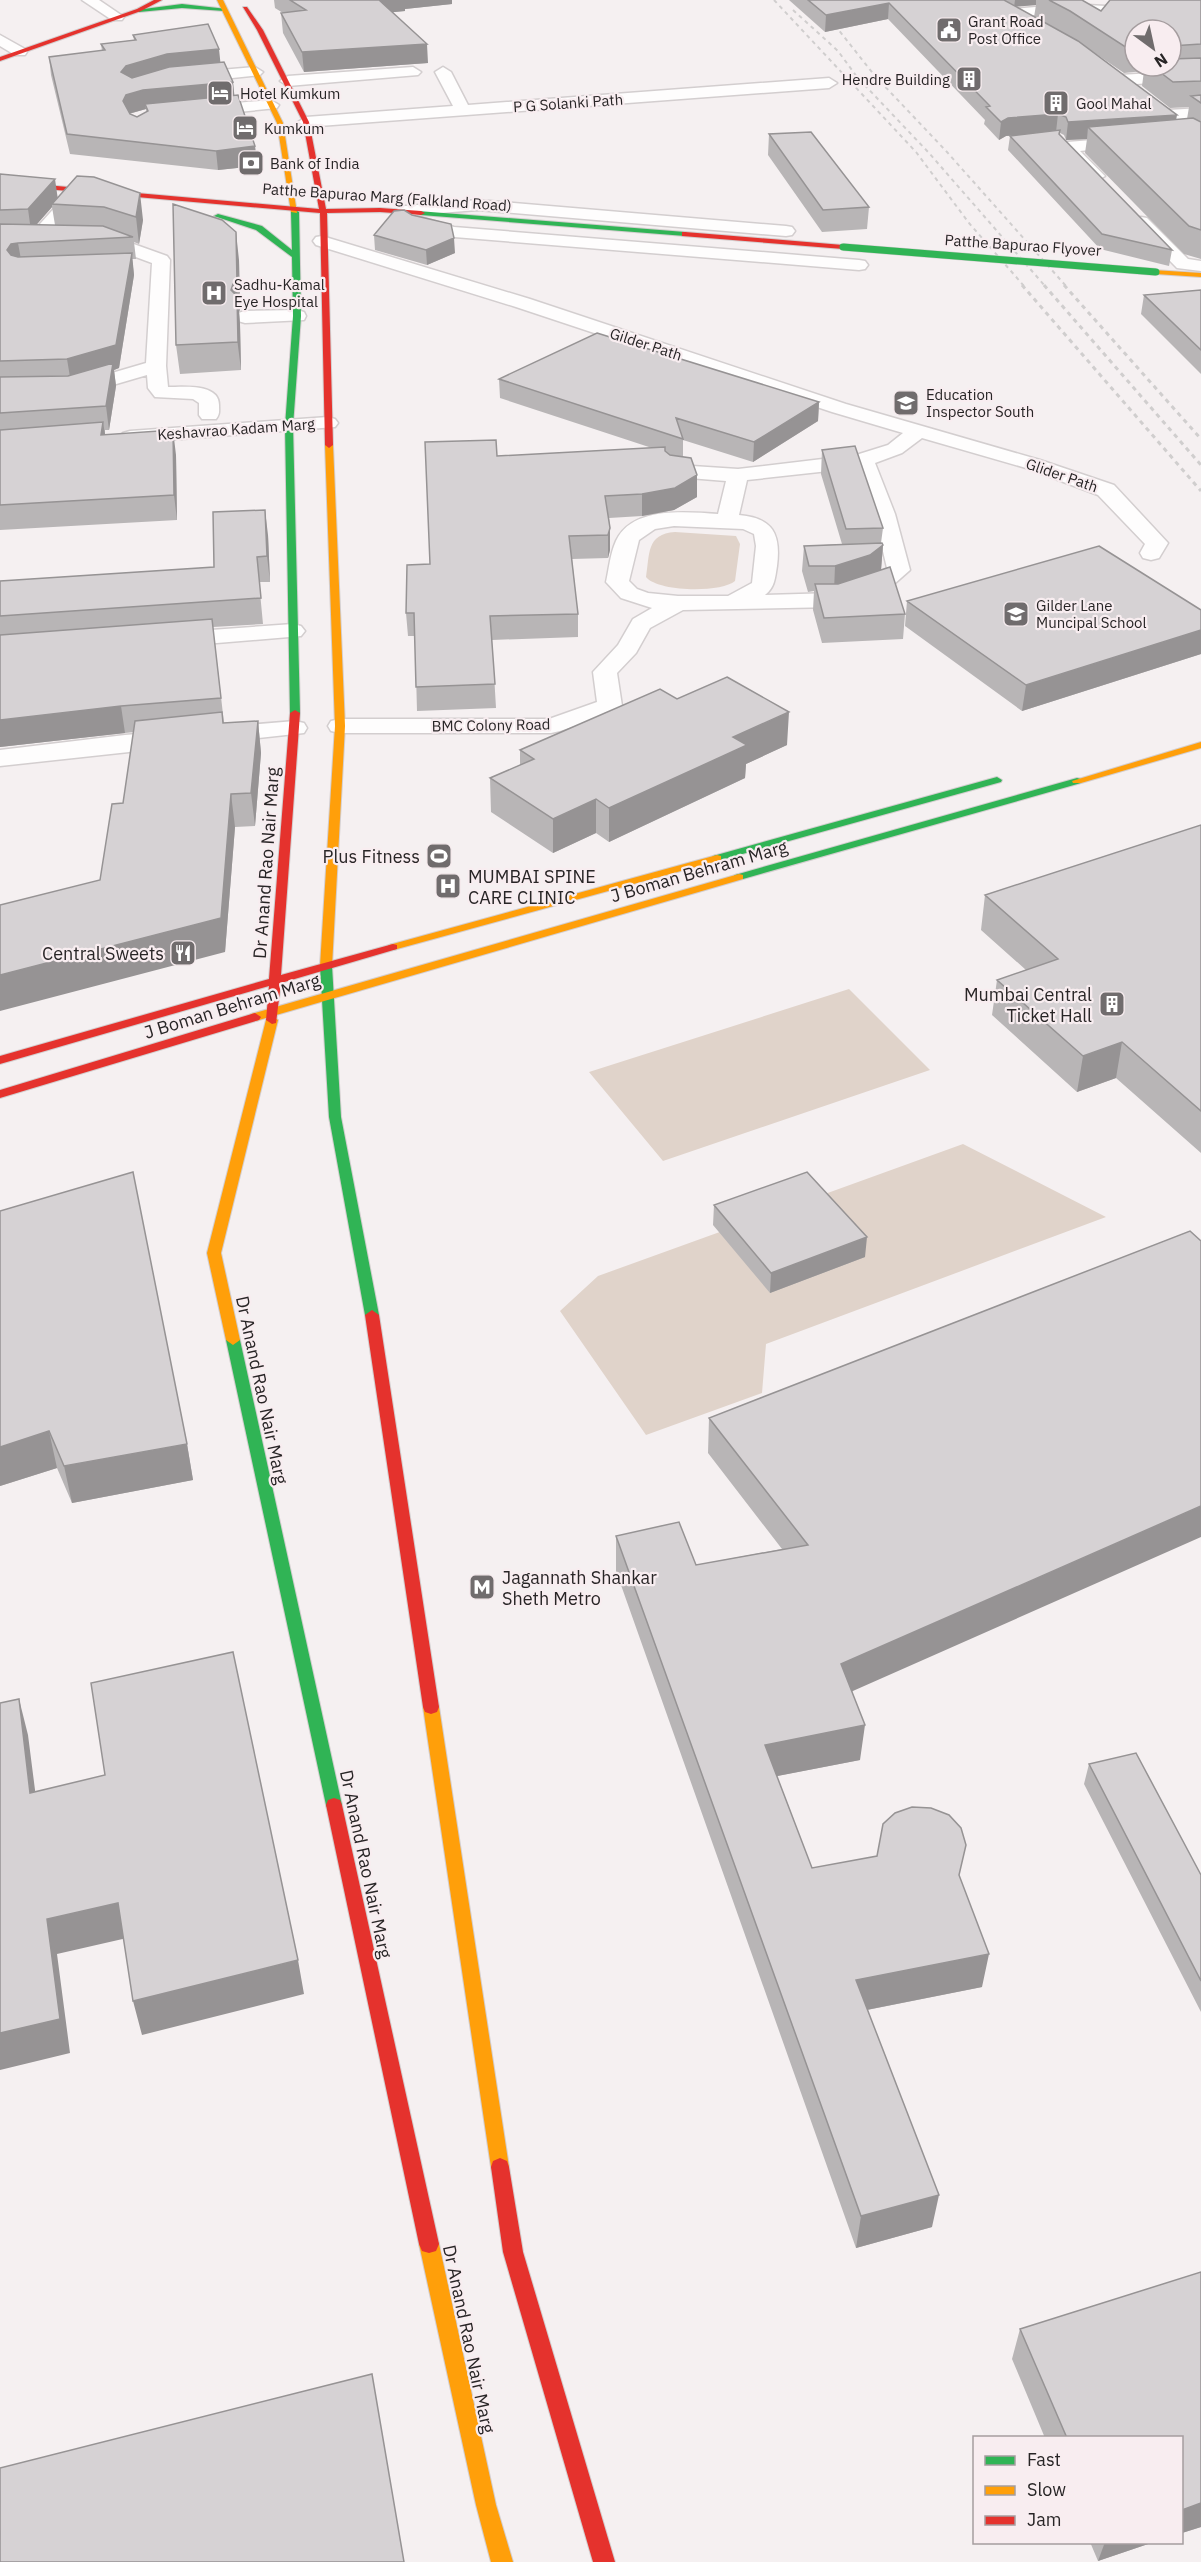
<svg xmlns="http://www.w3.org/2000/svg" width="1201" height="2562" viewBox="0 0 1201 2562" font-family="'IBM Plex Sans',sans-serif">
<style>
.green{fill:#e0d3ca}
.lines{fill:none;stroke-linecap:round;stroke-linejoin:round}
.street-casing{stroke:#d3cecf;stroke-width:3}
.fast-casing{stroke:#d3cecf;stroke-width:2}
.slow-casing{stroke:#d3cecf;stroke-width:2}
.jam-casing{stroke:#d3cecf;stroke-width:2}
.street{fill:#fefdfd;fill-rule:evenodd}
.fast{fill:#30b455;fill-rule:evenodd}
.slow{fill:#ff9f0a;fill-rule:evenodd}
.jam{fill:#e5322d;fill-rule:evenodd}
.rail-far1{stroke:#d0cece;stroke-width:2;stroke-dasharray:4 4;stroke-linecap:butt}
.rail{stroke:#d0cece;stroke-width:3;stroke-dasharray:4.5 4.5;stroke-linecap:butt}
.fast-bridge-casing{stroke:#d3cecf;stroke-width:8;stroke-linecap:butt}
.fast-bridge{stroke:#30b455;stroke-width:7}
.wall{fill:#b8b5b6;fill-rule:evenodd}
.shaded-wall{fill:#969394}
.building{fill:#d6d2d4;stroke:#969394;stroke-width:1.5}
.labels{text-anchor:middle;dominant-baseline:central;stroke-width:4.5;stroke-linejoin:round;paint-order:stroke}
.far-poi-label{font-size:15px;fill:#282526;stroke:#f8edf0;text-anchor:start}
.far-street-label{font-size:15px;fill:#282526;stroke:#f8edf0}
.poi-label{font-size:18px;fill:#282526;stroke:#f8edf0;text-anchor:end}
.street-label{font-size:18px;fill:#282526;stroke:#f8edf0}
</style>
<rect width="100%" height="100%" fill="#f5f0f1"/>
<path class="green" d="M 675,532 L 736,536 L 740,544 L 735,581 C 721,593 658,592 646,577 C 650,554 646,534 675,532 Z
M 849,989 L 930,1070 L 663,1161 L 589,1072 Z
M 963,1144 L 1106,1217 L 766,1344 L 762,1393 L 646,1435 L 560,1311 L 598,1276 Z"/>
<g class="lines">
<g class="street-casing">
<path id="street" d="M 82,0 L 99,0 L 124,17 L 122,20 L 112,20 Z
M 1068,4 L 1201,11 L 1201,19 L 1068,12 L 1013,17 L 1006,13 L 1013,9 Z
M 0,35 L 25,49 L 27,52 L 25,55 L 15,55 L 0,46 Z
M 255,67 L 263,72 L 260,75 L 185,83 L 177,78 L 185,73 Z
M 413,67 L 421,72 L 418,75 L 288,86 L 280,81 L 288,76 Z
M 443,67 L 451,72 L 468,105 L 829,78 L 837,83 L 829,88 L 306,127 L 298,122 L 306,117 L 453,106 L 435,72 Z
M 1201,70 L 1201,80 L 1120,85 L 1112,80 L 1120,75 Z
M 271,100 L 279,105 L 277,108 L 198,116 L 190,111 L 198,106 Z
M 1201,108 L 1201,118 L 1168,120 L 1160,115 L 1168,110 Z
M 1130,137 L 1138,142 L 1136,145 L 1080,151 L 1105,176 L 1097,181 L 1091,180 L 1059,147 L 1067,142 Z
M 82,183 L 88,184 L 90,188 L 88,192 L 43,242 L 31,242 L 28,238 L 31,234 L 76,184 Z
M 478,200 L 786,226 L 792,227 L 795,231 L 792,235 L 786,236 L 478,210 L 414,215 L 454,227 L 859,260 L 865,261 L 868,265 L 865,269 L 859,270 L 454,237 L 413,228 L 403,220 L 407,216 L 399,215 L 396,211 L 399,207 L 405,206 Z
M 1141,217 L 1147,218 L 1188,259 L 1201,261 L 1201,271 L 1177,268 L 1132,222 L 1135,218 Z
M 92,235 L 114,237 L 167,256 L 170,260 L 166,366 L 168,387 C 183,387 219,383 219,405 C 219,411 220,414 216,419 L 202,419 L 199,415 L 199,403 L 193,399 L 155,397 L 148,388 L 147,375 L 72,397 L 0,399 L 0,387 L 71,385 L 146,363 L 152,263 L 106,246 L 86,244 L 83,240 L 86,236 Z
M 322,236 L 530,299 L 846,404 L 1040,460 L 1114,485 L 1168,543 L 1159,558 L 1151,560 L 1143,558 L 1140,553 L 1145,544 L 1098,495 L 1026,468 L 922,438 L 902,453 L 875,463 L 895,514 L 910,570 L 885,592 L 836,607 L 683,610 L 650,628 L 636,653 L 617,673 L 622,706 L 619,711 L 560,731 L 551,733 L 340,733 L 331,731 L 328,726 L 331,721 L 340,719 L 549,719 L 597,702 L 593,672 L 618,645 L 633,619 L 652,608 L 621,598 L 606,582 C 609,569 610,554 616,541 C 632,506 686,512 718,514 L 726,481 L 677,477 L 670,475 L 666,471 L 670,467 L 677,465 L 738,469 L 856,455 L 888,445 L 903,433 L 832,412 L 516,307 L 316,245 L 313,241 L 316,237 ZM 856,468 L 874,514 L 887,568 L 869,582 L 834,593 L 765,595 C 775,587 775,578 777,566 C 781,534 773,518 739,515 L 747,480 ZM 674,526 L 743,529 L 754,534 L 756,546 L 752,583 L 728,596 L 678,596 L 648,593 L 637,589 L 629,581 L 639,540 L 655,529 Z
M 297,310 L 304,312 L 306,316 L 304,320 L 245,323 L 238,321 L 236,317 L 238,313 L 245,311 Z
M 328,417 L 335,419 L 338,423 L 335,427 L 130,443 L 123,441 L 120,437 L 123,433 L 130,431 Z
M 293,624 L 301,626 L 305,631 L 301,636 L 169,647 L 161,645 L 157,640 L 161,635 L 169,633 Z
M 295,721 L 304,723 L 307,728 L 304,733 L 0,766 L 0,750 L 125,735 Z"/>
</g>
<g class="fast-casing">
<path id="fast" d="M 182,4 L 227,9 L 224,11 L 182,8 L 139,12 L 136,10 Z
M 295,210 L 299,212 L 301,316 L 293,426 L 300,713 L 295,716 L 290,713 L 285,426 L 293,316 L 292,257 L 256,230 L 214,216 L 218,214 L 262,226 L 292,250 L 291,212 Z
M 418,211 L 685,232 L 689,234 L 685,236 L 421,215 L 417,213 Z
M 997,777 L 1002,780 L 1001,782 L 721,860 L 713,860 L 712,858 L 713,856 Z
M 1077,778 L 1081,779 L 1081,783 L 743,879 L 735,879 L 733,877 L 735,875 Z
M 326,963 L 332,966 L 341,1117 L 379,1315 L 372,1320 L 365,1315 L 329,1117 L 320,966 Z
M 233,1335 L 240,1340 L 342,1805 L 340,1810 L 334,1812 L 328,1810 L 326,1805 L 226,1340 Z"/>
</g>
<g class="slow-casing">
<path id="slow" d="M 217,0 L 223,0 L 283,123 L 297,213 L 291,212 L 277,123 Z
M 1153,270 L 1201,273 L 1201,277 L 1156,274 L 1152,272 Z
M 329,442 L 333,445 L 345,726 L 332,966 L 326,969 L 320,966 L 335,726 L 325,445 Z
M 1201,742 L 1201,748 L 1081,783 L 1073,783 L 1072,781 Z
M 717,855 L 721,856 L 721,860 L 397,949 L 393,950 L 387,947 L 389,945 Z
M 739,874 L 743,875 L 743,879 L 259,1020 L 255,1021 L 249,1017 L 251,1014 Z
M 272,1016 L 278,1020 L 221,1253 L 240,1340 L 233,1345 L 226,1340 L 207,1253 L 266,1020 Z
M 431,1700 L 437,1702 L 439,1707 L 509,2167 L 507,2173 L 500,2176 L 493,2173 L 491,2167 L 423,1707 L 425,1702 Z
M 429,2235 L 436,2237 L 439,2244 L 496,2505 L 513,2562 L 491,2562 L 476,2505 L 419,2244 L 422,2237 Z"/>
</g>
<g class="jam-casing">
<path id="jam" d="M 154,0 L 162,0 L 141,11 L 0,61 L 0,57 L 137,9 Z
M 243,7 L 247,7 L 263,30 L 309,122 L 326,209 L 380,208 L 421,211 L 425,213 L 421,215 L 380,212 L 327,213 L 333,445 L 329,448 L 325,445 L 320,213 L 0,185 L 0,181 L 319,209 L 303,122 L 257,30 Z
M 685,232 L 843,245 L 847,247 L 843,249 L 682,236 L 682,232 Z
M 295,710 L 300,713 L 281,975 L 393,944 L 397,945 L 397,949 L 281,983 L 276,1023 L 272,1024 L 266,1020 L 269,986 L 0,1064 L 0,1056 L 269,979 L 290,713 Z
M 255,1013 L 261,1017 L 259,1020 L 0,1098 L 0,1090 Z
M 372,1310 L 379,1315 L 439,1707 L 437,1712 L 431,1714 L 425,1712 L 423,1707 L 365,1315 Z
M 334,1798 L 340,1800 L 342,1805 L 439,2244 L 436,2251 L 429,2253 L 422,2251 L 419,2244 L 326,1805 L 328,1800 Z
M 500,2158 L 507,2161 L 509,2167 L 523,2252 L 615,2562 L 593,2562 L 503,2252 L 491,2167 L 493,2161 Z"/>
</g>
<use href="#street" class="street"/>
<use href="#fast" class="fast"/>
<use href="#slow" class="slow"/>
<use href="#jam" class="jam"/>
<path class="rail-far1" d="M 774,0 L 916,152 L 969,223 L 1024,286
M 815,0 L 875,76 L 947,152 L 1066,286
M 793,10 L 838,51 L 857,77 L 929,153 L 1045,286"/>
<path class="rail" d="M 1022,285 L 1201,491
M 1044,285 L 1201,465
M 1064,285 L 1201,439"/>
<g class="fast-bridge-casing">
<path id="fast-bridge" d="M 843,247 L 1156,272"/>
</g>
<use href="#fast-bridge" class="fast-bridge"/>
</g>
<path class="wall" d="M 274,0 L 452,0 L 452,4 L 405,9 L 405,11 L 393,12 L 428,63 L 304,72 L 283,33 L 281,13 L 283,13 L 275,8 Z
M 789,0 L 1082,0 L 1101,11 L 1201,0 L 1201,259 L 1184,254 L 1085,153 L 1087,139 L 1066,140 L 1064,135 L 1060,133 L 1060,135 L 1172,250 L 1169,266 L 1100,249 L 1008,150 L 1010,136 L 1023,134 L 1006,136 L 999,140 L 984,124 L 985,120 L 888,19 L 825,32 ZM 1036,5 L 1034,17 L 1016,6 ZM 1135,30 L 1171,30 L 1171,66 L 1135,66 ZM 1089,49 L 1124,73 L 1144,71 L 1142,86 L 1170,108 L 1189,107 L 1187,119 L 1176,120 Z
M 133,35 L 220,62 L 233,82 L 234,95 L 255,146 L 257,166 L 218,170 L 70,154 L 51,75 L 49,57 L 102,51 L 101,44 L 134,40 ZM 146,109 L 146,112 L 137,117 L 129,114 Z
M 769,134 L 869,207 L 867,229 L 822,232 L 768,155 Z
M 0,174 L 58,197 L 77,176 L 143,220 L 139,244 L 134,242 L 136,259 L 132,259 L 134,275 L 119,368 L 114,370 L 116,386 L 109,430 L 105,430 L 105,434 L 176,455 L 177,520 L 0,530 ZM 52,207 L 55,225 L 36,225 Z
M 374,235 L 455,253 L 427,265 L 375,250 Z
M 239,260 L 240,310 L 239,311 L 240,324 L 241,370 L 180,374 L 176,345 Z
M 1201,290 L 1201,374 L 1141,314 L 1144,295 Z
M 499,379 L 819,402 L 818,421 L 753,462 L 683,440 L 683,457 L 697,475 L 697,497 L 674,510 L 642,516 L 609,518 L 610,528 L 610,550 L 608,558 L 572,559 L 578,614 L 578,637 L 492,640 L 496,708 L 417,711 L 415,636 L 408,636 L 406,613 L 430,564 L 497,456 L 652,448 L 500,398 Z
M 822,450 L 883,528 L 881,543 L 883,545 L 881,570 L 905,614 L 903,639 L 822,643 L 813,610 L 814,591 L 808,592 L 802,571 L 804,546 L 842,544 L 821,474 Z
M 268,535 L 270,582 L 259,582 L 263,624 L 213,627 L 224,723 L 258,721 L 261,753 L 255,826 L 235,827 L 225,952 L 100,880 L 123,803 L 134,732 L 0,747 L 0,581 L 214,567 Z
M 907,601 L 1201,610 L 1201,654 L 1022,711 L 905,626 Z
M 677,699 L 787,745 L 746,764 L 745,778 L 609,842 L 596,833 L 553,853 L 491,812 L 490,778 L 520,765 L 520,750 Z
M 1201,825 L 1201,1153 L 1116,1078 L 1077,1092 L 992,1015 L 997,980 L 1026,970 L 981,930 L 985,895 Z
M 714,1205 L 865,1257 L 770,1293 L 713,1225 Z
M 0,1211 L 187,1444 L 193,1480 L 72,1503 L 57,1468 L 0,1486 Z
M 1190,1231 L 852,1692 L 860,1760 L 777,1776 L 812,1868 L 960,1877 L 982,1987 L 867,2010 L 932,2227 L 856,2248 L 616,1571 L 616,1536 L 696,1565 L 782,1549 L 708,1453 L 709,1418 Z
M 1089,1764 L 1201,1875 L 1201,2012 L 1084,1784 Z
M 1201,2272 L 1201,2527 L 1182,2533 L 1182,2438 L 1045,2438 L 1012,2359 L 1020,2329 Z
M 1090,2542 L 1154,2542 L 1098,2561 Z"/>
<path class="shaded-wall" d="M 375,0 L 452,0 L 452,4 L 405,9 L 405,11 L 375,14 Z
M 1015,0 L 1036,0 L 1036,5 L 1014,7 Z
M 889,3 L 888,19 L 825,32 L 826,15 Z
M 427,44 L 428,63 L 304,72 L 302,52 Z
M 219,49 L 221,68 L 128,85 L 121,72 L 126,66 L 167,54 Z
M 233,82 L 235,101 L 145,104 L 146,109 L 128,114 L 123,101 L 126,95 L 143,90 Z
M 1058,114 L 1056,132 L 1006,136 L 999,140 L 1001,122 L 1008,118 Z
M 1177,115 L 1174,132 L 1088,127 L 1087,139 L 1066,140 L 1068,122 Z
M 255,146 L 257,166 L 218,170 L 216,151 Z
M 55,179 L 58,200 L 52,204 L 52,207 L 31,231 L 28,209 Z
M 140,193 L 143,220 L 139,244 L 136,217 Z
M 236,232 L 239,260 L 240,310 L 239,311 L 240,324 L 241,370 L 231,290 Z
M 454,238 L 455,253 L 427,265 L 426,250 Z
M 18,243 L 22,265 L 14,267 L 7,250 L 11,244 Z
M 132,253 L 134,275 L 119,368 L 114,370 L 116,386 L 109,430 L 106,406 L 71,383 L 67,359 Z
M 819,402 L 818,421 L 753,462 L 754,442 Z
M 103,422 L 107,446 L 101,435 Z
M 173,430 L 176,455 L 177,520 L 174,495 Z
M 697,475 L 697,497 L 674,510 L 642,516 L 642,494 Z
M 265,510 L 268,535 L 270,582 L 267,556 Z
M 610,528 L 610,550 L 608,558 L 608,535 Z
M 883,545 L 881,570 L 834,591 L 835,566 Z
M 1201,630 L 1201,654 L 1022,711 L 1026,685 Z
M 121,706 L 125,733 L 0,747 L 0,720 Z
M 789,712 L 787,745 L 746,764 L 745,778 L 609,842 L 609,808 L 733,737 Z
M 258,721 L 261,753 L 255,826 L 251,793 Z
M 231,794 L 235,827 L 225,952 L 0,1011 L 0,975 Z
M 596,799 L 596,833 L 553,853 L 553,819 Z
M 1122,1042 L 1116,1078 L 1077,1092 L 1083,1056 Z
M 867,1237 L 865,1257 L 770,1293 L 771,1273 Z
M 49,1431 L 57,1468 L 0,1486 L 0,1447 Z
M 187,1444 L 193,1480 L 72,1503 L 64,1466 Z
M 1201,1506 L 1201,1537 L 837,1698 L 841,1664 Z
M 19,1699 L 28,1735 L 40,1829 L 30,1793 Z
M 865,1725 L 860,1760 L 762,1779 L 765,1745 Z
M 118,1903 L 127,1938 L 57,1954 L 70,2053 L 0,2070 L 0,2033 L 47,1919 Z
M 989,1954 L 982,1987 L 851,2013 L 856,1980 Z
M 298,1960 L 304,1994 L 142,2035 L 133,2001 Z
M 939,2195 L 932,2227 L 856,2248 L 861,2216 Z
M 1201,2503 L 1201,2527 L 1182,2533 L 1182,2510 Z
M 1105,2542 L 1154,2542 L 1098,2561 Z"/>
<path class="building" d="M 290,0 L 379,0 L 427,44 L 302,52 L 281,13 L 306,10 Z
M 808,0 L 1004,0 L 1078,41 L 1177,115 L 1068,122 L 1066,117 L 1058,114 L 1008,118 L 1001,122 L 986,107 L 990,106 L 889,3 L 826,15 Z
M 1049,0 L 1082,0 L 1101,11 L 1110,0 L 1201,0 L 1201,44 L 1171,46 L 1171,30 L 1135,30 L 1135,47 L 1127,48 L 1070,11 Z
M 208,24 L 219,49 L 167,54 L 126,66 L 121,72 L 132,78 L 169,67 L 224,62 L 233,82 L 143,90 L 126,95 L 123,101 L 130,114 L 137,117 L 148,111 L 145,104 L 238,95 L 255,146 L 216,151 L 67,134 L 49,57 L 105,50 L 101,44 L 136,40 L 133,35 Z
M 1201,58 L 1201,81 L 1173,82 L 1152,66 L 1171,66 L 1171,59 Z
M 1201,95 L 1201,103 L 1191,96 Z
M 1193,118 L 1201,122 L 1201,230 L 1189,226 L 1088,127 Z
M 1060,130 L 1059,134 L 1172,250 L 1102,234 L 1010,136 Z
M 811,132 L 869,207 L 823,210 L 769,134 Z
M 0,174 L 55,179 L 28,209 L 0,210 Z
M 77,176 L 94,177 L 140,193 L 136,217 L 104,207 L 52,204 Z
M 173,204 L 222,220 L 236,232 L 237,282 L 233,284 L 231,290 L 237,296 L 238,342 L 176,345 Z
M 404,210 L 412,215 L 451,224 L 454,238 L 426,250 L 374,235 L 394,211 Z
M 0,224 L 103,226 L 133,237 L 18,243 L 11,244 L 7,250 L 11,255 L 18,257 L 132,253 L 116,345 L 67,359 L 0,361 Z
M 1201,290 L 1201,350 L 1144,295 Z
M 597,333 L 819,402 L 754,442 L 676,418 L 683,439 L 499,379 Z
M 113,363 L 106,406 L 0,413 L 0,377 L 68,376 Z
M 103,422 L 101,435 L 173,430 L 174,495 L 0,505 L 0,430 Z
M 496,440 L 497,456 L 665,447 L 665,451 L 670,455 L 691,458 L 697,475 L 675,488 L 642,494 L 605,496 L 610,528 L 608,535 L 569,536 L 578,614 L 490,616 L 495,684 L 416,687 L 414,613 L 406,613 L 407,565 L 430,564 L 425,442 Z
M 855,446 L 883,528 L 846,529 L 822,450 Z
M 265,510 L 267,556 L 257,557 L 261,598 L 0,616 L 0,581 L 214,567 L 213,512 Z
M 882,543 L 883,545 L 870,555 L 835,566 L 809,566 L 804,546 Z
M 1099,546 L 1201,610 L 1201,630 L 1026,685 L 907,601 Z
M 890,567 L 905,614 L 824,618 L 815,584 L 838,584 Z
M 212,619 L 221,698 L 121,706 L 0,720 L 0,635 Z
M 727,677 L 789,712 L 733,737 L 747,745 L 609,808 L 596,799 L 553,819 L 490,778 L 534,759 L 520,750 L 660,689 L 677,699 Z
M 222,712 L 223,723 L 258,721 L 251,793 L 231,794 L 221,918 L 0,975 L 0,905 L 100,880 L 112,804 L 123,803 L 135,721 Z
M 1201,825 L 1201,1111 L 1122,1042 L 1083,1056 L 997,980 L 1058,959 L 985,895 Z
M 133,1172 L 187,1444 L 64,1466 L 49,1431 L 0,1447 L 0,1211 Z
M 807,1172 L 867,1237 L 771,1273 L 714,1205 Z
M 1190,1231 L 1201,1241 L 1201,1506 L 841,1664 L 865,1725 L 765,1745 L 812,1868 L 877,1856 L 883,1824 L 895,1813 L 912,1807 L 931,1808 L 949,1815 L 961,1828 L 966,1845 L 959,1875 L 989,1954 L 856,1980 L 939,2195 L 861,2216 L 616,1536 L 679,1522 L 696,1565 L 808,1545 L 709,1418 Z
M 233,1652 L 298,1960 L 133,2001 L 118,1903 L 47,1919 L 60,2019 L 0,2033 L 0,1703 L 19,1699 L 30,1793 L 105,1775 L 91,1683 Z
M 1136,1753 L 1201,1875 L 1201,1981 L 1089,1764 Z
M 1201,2272 L 1201,2503 L 1182,2510 L 1182,2438 L 1067,2438 L 1020,2329 Z
M 372,2374 L 404,2562 L 0,2562 L 0,2468 Z"/>
<defs>
<g id="civic-square" transform="scale(1.35)"><rect x="-9" y="-9" width="18" height="18" rx="4" fill="#706c6d" stroke="#f8edf0"/><path d="M-.6-6.5H3V-4.5H.6V-3L4-1V1h2V6H-6V1h2V-1L-.6-3ZM-1.2 2.5V6h2.4V2.5Z" fill="#fff"/></g>
<g id="building-square" transform="scale(1.35)"><rect x="-9" y="-9" width="18" height="18" rx="4" fill="#706c6d" stroke="#f8edf0"/><path d="M-4-6H4V6H1V3H-1V6H-4ZM-2.5-4.3h1.7v1.8h-1.7ZM.8-4.3h1.7v1.8H.8ZM-2.5-1h1.7V.8h-1.7ZM.8-1h1.7V.8H.8Z" fill="#fff"/></g>
<g id="hotel-square" transform="scale(1.35)"><rect x="-9" y="-9" width="18" height="18" rx="4" fill="#706c6d" stroke="#f8edf0"/><path d="M-6-4.5h1.5V1H6V5H4.5V3h-9V5H-6ZM-4 0a1.8 1.8 0 1 1 3.6 0ZM.5 0V-2.5h3Q6-2.5 6 0Z" fill="#fff"/></g>
<g id="bank-square" transform="scale(1.35)"><rect x="-9" y="-9" width="18" height="18" rx="4" fill="#706c6d" stroke="#f8edf0"/><path d="M-6-4H6V4H-6ZM0-2.3a2.3 2.3 0 1 0 0 4.6a2.3 2.3 0 1 0 0-4.6Z" fill="#fff"/></g>
<g id="hospital-square" transform="scale(1.35)"><rect x="-9" y="-9" width="18" height="18" rx="4" fill="#706c6d" stroke="#f8edf0"/><path d="M-5-5h3v3.5h4V-5h3V5h-3V1.5h-4V5h-3Z" fill="#fff"/></g>
<g id="school-square" transform="scale(1.35)"><rect x="-9" y="-9" width="18" height="18" rx="4" fill="#706c6d" stroke="#f8edf0"/><path d="M0-5L7-2L0 1L-7-2ZM-4 1L0 2.5L4 1V4Q0 6-4 4Z" fill="#fff"/></g>
<g id="stadium-square" transform="scale(1.35)"><rect x="-9" y="-9" width="18" height="18" rx="4" fill="#706c6d" stroke="#f8edf0"/><path d="M0-5a6.5 5 0 1 0 0 10a6.5 5 0 1 0 0-10ZM-3.5-1.8h7v3.6h-7Z" fill="#fff"/></g>
<g id="restaurant-square" transform="scale(1.35)"><rect x="-9" y="-9" width="18" height="18" rx="4" fill="#706c6d" stroke="#f8edf0"/><path d="M-5-6h1v4h1v-4h1v4h1v-4h1v5L-1.5 .5V6h-2V.5L-5-1ZM5-6V6H3V1.5H1.5Q1.5-4 5-6Z" fill="#fff"/></g>
<g id="metro-square" transform="scale(1.35)"><rect x="-9" y="-9" width="18" height="18" rx="4" fill="#706c6d" stroke="#f8edf0"/><path d="M-5.5 5V-5H-3L0 0L3-5H5.5V5H3V-.5L0 4L-3-.5V5Z" fill="#fff"/></g>
</defs>
<g fill-rule="evenodd">
<use href="#civic-square" x="949" y="30"/>
<use href="#building-square" x="969" y="79"/>
<use href="#hotel-square" x="220" y="93"/>
<use href="#building-square" x="1056" y="103"/>
<use href="#hotel-square" x="245" y="128"/>
<use href="#bank-square" x="251" y="163"/>
<use href="#hospital-square" x="214" y="293"/>
<use href="#school-square" x="906" y="403"/>
<use href="#school-square" x="1016" y="614"/>
<use href="#stadium-square" x="439" y="856"/>
<use href="#hospital-square" x="448" y="886"/>
<use href="#restaurant-square" x="183" y="953"/>
<use href="#building-square" x="1112" y="1004"/>
<use href="#metro-square" x="482" y="1587"/>
</g>
<g class="labels">
<g class="far-poi-label">
<text x="968" y="21">Grant Road<tspan x="968" dy="17">Post Office</tspan></text>
<text x="950" y="79" text-anchor="end">Hendre Building</text>
<text x="240" y="93">Hotel Kumkum</text>
<text x="1076" y="103">Gool Mahal</text>
<text x="264" y="128">Kumkum</text>
<text x="270" y="163">Bank of India</text>
<text x="234" y="284">Sadhu-Kamal<tspan x="234" dy="17">Eye Hospital</tspan></text>
<text x="926" y="394">Education<tspan x="926" dy="17">Inspector South</tspan></text>
<text x="1036" y="605">Gilder Lane<tspan x="1036" dy="17">Muncipal School</tspan></text>
</g>
<g class="far-street-label">
<text transform="translate(568 103) rotate(-4)">P G Solanki Path</text>
<text transform="translate(387 197) rotate(4)">Patthe Bapurao Marg (Falkland Road)</text>
<text transform="translate(1023 245) rotate(4)">Patthe Bapurao Flyover</text>
<text transform="translate(646 344) rotate(18)">Gilder Path</text>
<text transform="translate(236 429) rotate(-4)">Keshavrao Kadam Marg</text>
<text transform="translate(1062 475) rotate(19)">Glider Path</text>
<text transform="translate(491 725) rotate(-1)">BMC Colony Road</text>
</g>
<g class="poi-label">
<text x="420" y="856">Plus Fitness</text>
<text x="468" y="876" text-anchor="start">MUMBAI SPINE<tspan x="468" dy="21">CARE CLINIC</tspan></text>
<text x="164" y="953">Central Sweets</text>
<text x="1092" y="994">Mumbai Central<tspan x="1092" dy="21">Ticket Hall</tspan></text>
<text x="502" y="1577" text-anchor="start">Jagannath Shankar<tspan x="502" dy="21">Sheth Metro</tspan></text>
</g>
<g class="street-label">
<text transform="translate(266 863) rotate(-86)">Dr Anand Rao Nair Marg</text>
<text transform="translate(699 871) rotate(-16)">J Boman Behram Marg</text>
<text transform="translate(232 1006) rotate(-17)">J Boman Behram Marg</text>
<text transform="translate(262 1390) rotate(78)">Dr Anand Rao Nair Marg</text>
<text transform="translate(366 1864) rotate(78)">Dr Anand Rao Nair Marg</text>
<text transform="translate(469 2339) rotate(78)">Dr Anand Rao Nair Marg</text>
</g>
</g>
<rect x="973" y="2436" width="210" height="108" fill="#f8edf0" stroke="#a59d9f" stroke-width="1.5"/>
<rect x="985" y="2456" width="30" height="9" fill="#30b455" stroke="#a59d9f" stroke-width="1.5"/>
<text x="1027" y="2466" font-size="18" fill="#282526">Fast</text>
<rect x="985" y="2486" width="30" height="9" fill="#ff9f0a" stroke="#a59d9f" stroke-width="1.5"/>
<text x="1027" y="2496" font-size="18" fill="#282526">Slow</text>
<rect x="985" y="2516" width="30" height="9" fill="#e5322d" stroke="#a59d9f" stroke-width="1.5"/>
<text x="1027" y="2526" font-size="18" fill="#282526">Jam</text>
<g transform="translate(1153 48) rotate(147)"><circle r="28" fill="#f8edf0" stroke="#a59d9f" stroke-width="1.5"/>
<path d="M0-4.5L10 22L0 15L-10 22Z" fill="#706c6d"/>
<text y="-9" font-size="16" font-weight="bold" text-anchor="middle" fill="#282526">N</text>
</g>
</svg>
